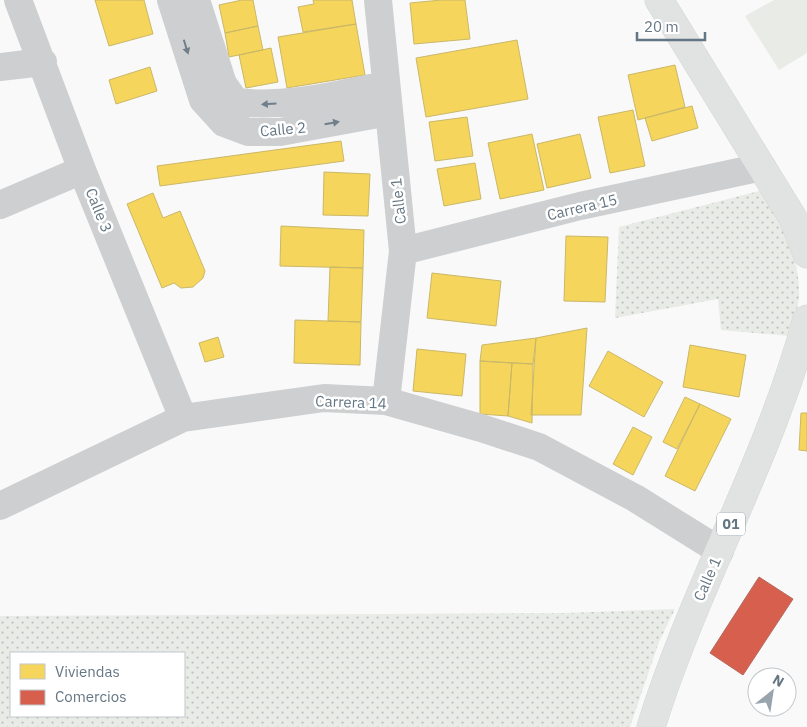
<svg xmlns="http://www.w3.org/2000/svg" width="807" height="727" viewBox="0 0 807 727" font-family="'IBM Plex Sans',sans-serif">
<style>
.grass{fill:url(#grass-dots);fill-rule:evenodd}
.green{fill:#e8ebe6}
.homes{fill:#f6d55c;stroke:#cab868}
.shops{fill:#d6604d;stroke:#b4675d}
.lines{fill:none;stroke-linecap:round;stroke-linejoin:round}
.highway-casing{stroke:#d5d6d6;stroke-width:29}
.street{stroke:#cecfd0;stroke-width:28}
.highway{stroke:#e1e2e2;stroke-width:28}
.oneway{fill:#707f8b}
.labels{text-anchor:middle;dominant-baseline:central;stroke-width:5;stroke-linejoin:round;paint-order:stroke}
.shield{fill:#fff;stroke:#939fa8;stroke-width:1}
.shield-label{font-size:14px;font-weight:bold;fill:#657683}
.street-label{font-size:15px;fill:#657683;stroke:#fff}
</style>
<defs>
<pattern id="grass-dots" width="8" height="8" patternUnits="userSpaceOnUse" patternTransform="scale(1.25)"><rect width="8" height="8" fill="#e8ebe6"/><path d="M2 2h.1M6 6h.1" fill="none" stroke="#c0c3c0" stroke-width="1.8" stroke-linecap="round"/></pattern>
</defs>
<rect width="100%" height="100%" fill="#f9f9f9"/>
<path class="grass" d="M 763,190 C 781,224 801,258 799,298 C 798,311 792,324 789,336 L 721,330 L 718,299 L 615,318 L 619,227 Z
M 675,609 L 659,642 L 630,727 L 0,727 L 0,616 L 566,613 ZM 11,653 L 184,653 L 184,716 L 11,716 Z"/>
<path class="green" d="M 774,0 L 807,0 L 807,53 L 779,70 L 745,16 Z"/>
<path class="homes" d="M 95,0 L 144,0 L 153,34 L 109,46 Z
M 242,0 L 253,0 L 258,26 L 225,33 L 219,5 Z
M 313,0 L 352,0 L 356,24 L 303,32 L 298,7 L 314,4 Z
M 441,0 L 465,0 L 470,39 L 414,44 L 410,3 Z
M 356,24 L 365,75 L 287,88 L 278,37 Z
M 258,26 L 263,50 L 229,57 L 225,33 Z
M 517,40 L 528,99 L 426,117 L 416,58 Z
M 271,48 L 278,82 L 246,88 L 239,55 Z
M 675,65 L 685,107 L 638,120 L 628,75 Z
M 150,67 L 157,91 L 116,104 L 109,80 Z
M 692,106 L 698,128 L 652,141 L 645,118 Z
M 633,110 L 645,166 L 610,173 L 598,117 Z
M 467,117 L 473,156 L 435,161 L 429,122 Z
M 532,134 L 544,190 L 500,199 L 488,143 Z
M 580,134 L 591,178 L 547,188 L 537,144 Z
M 341,141 L 344,161 L 160,186 L 157,166 Z
M 475,163 L 481,199 L 444,206 L 437,169 Z
M 324,172 L 370,174 L 368,216 L 323,215 Z
M 153,193 L 163,218 L 180,211 L 205,271 L 203,278 L 193,287 L 181,288 L 174,283 L 162,288 L 127,204 Z
M 281,226 L 364,230 L 363,268 L 280,266 Z
M 566,236 L 608,237 L 605,302 L 564,301 Z
M 330,267 L 363,268 L 361,322 L 328,321 Z
M 432,273 L 501,281 L 496,326 L 427,318 Z
M 295,320 L 361,322 L 360,365 L 294,363 Z
M 587,328 L 581,415 L 531,415 L 536,338 Z
M 218,337 L 224,357 L 205,362 L 199,343 Z
M 536,338 L 533,364 L 480,361 L 482,345 Z
M 690,345 L 746,355 L 739,397 L 683,387 Z
M 417,349 L 466,354 L 462,396 L 413,391 Z
M 608,351 L 663,382 L 644,417 L 589,386 Z
M 480,361 L 512,363 L 508,416 L 480,414 Z
M 512,363 L 533,364 L 532,423 L 508,416 Z
M 685,397 L 700,404 L 677,449 L 663,442 Z
M 700,404 L 731,419 L 695,491 L 665,476 Z
M 801,413 L 807,413 L 807,451 L 799,450 Z
M 633,427 L 652,437 L 633,475 L 613,464 Z"/>
<path class="shops" d="M 759,577 L 793,599 L 743,675 L 710,653 Z"/>
<g class="lines">
<g class="highway-casing">
<path id="highway" d="M 659,0 L 793,218 L 807,254
M 651,727 C 694,588 769,460 807,319"/>
</g>
<path class="street" d="M 18,0 L 82,170 L 183,418
M 171,0 L 203,100 L 224,123 L 248,132 L 280,132 L 389,112
M 196,0 L 223,84 L 236,102 C 288,108 336,95 386,85
M 378,0 L 403,251 L 386,401
M 0,67 L 43,62
M 0,205 L 82,170
M 403,251 L 580,206 L 762,167
M 0,506 L 183,418 L 324,398 L 386,401 L 481,428 L 539,447 L 635,498 L 720,551"/>
<use href="#highway" class="highway"/>
</g>
<defs><path id="oneway-solid" d="M-6-.8H1V-3.2L6.5 0L1 3.2V.8H-6Z" transform="scale(1.25)"/></defs>
<g class="oneway">
<use href="#oneway-solid" transform="translate(186 47) rotate(73)"/>
<use href="#oneway-solid" transform="translate(269 104) rotate(176)"/>
<use href="#oneway-solid" transform="translate(332 123) rotate(-10)"/>
</g>
<g class="labels">
<rect class="shield" x="717" y="512.5" width="28" height="23" rx="4"/>
<g class="shield-label">
<text x="731" y="524">01</text>
</g>
<g class="street-label">
<text transform="translate(283 129) rotate(-5)">Calle 2</text>
<text transform="translate(398 201) rotate(-96)">Calle 1</text>
<text transform="translate(582 207) rotate(-13)">Carrera 15</text>
<text transform="translate(99 210) rotate(68)">Calle 3</text>
<text transform="translate(351 402) rotate(2)">Carrera 14</text>
<text transform="translate(707 579) rotate(-66)">Calle 1</text>
</g>
</g>
<rect x="10" y="652" width="175" height="65" fill="#ffffff" stroke="#c1c8cd"/>
<rect x="20" y="664" width="25" height="15" fill="#f6d55c" stroke="#c1c8cd"/>
<text x="55" y="677" font-size="15" fill="#657683">Viviendas</text>
<rect x="20" y="690" width="25" height="15" fill="#d6604d" stroke="#c1c8cd"/>
<text x="55" y="702" font-size="15" fill="#657683">Comercios</text>
<g transform="translate(772 692) rotate(30)"><circle r="24" fill="#ffffff" stroke="#c1c8cd"/>
<path d="M0-4L9 19L0 12L-9 19Z" fill="#99a4ac"/>
<text y="-8" font-size="14" font-weight="bold" text-anchor="middle" fill="#657683">N</text>
</g>
<path d="M637 32v8h68v-8" fill="none" stroke="#657683" stroke-width="2.5"/>
<text x="644" y="32" font-size="15" fill="#657683" stroke="#ffffff" stroke-width="4" paint-order="stroke">20 m</text>
</svg>
